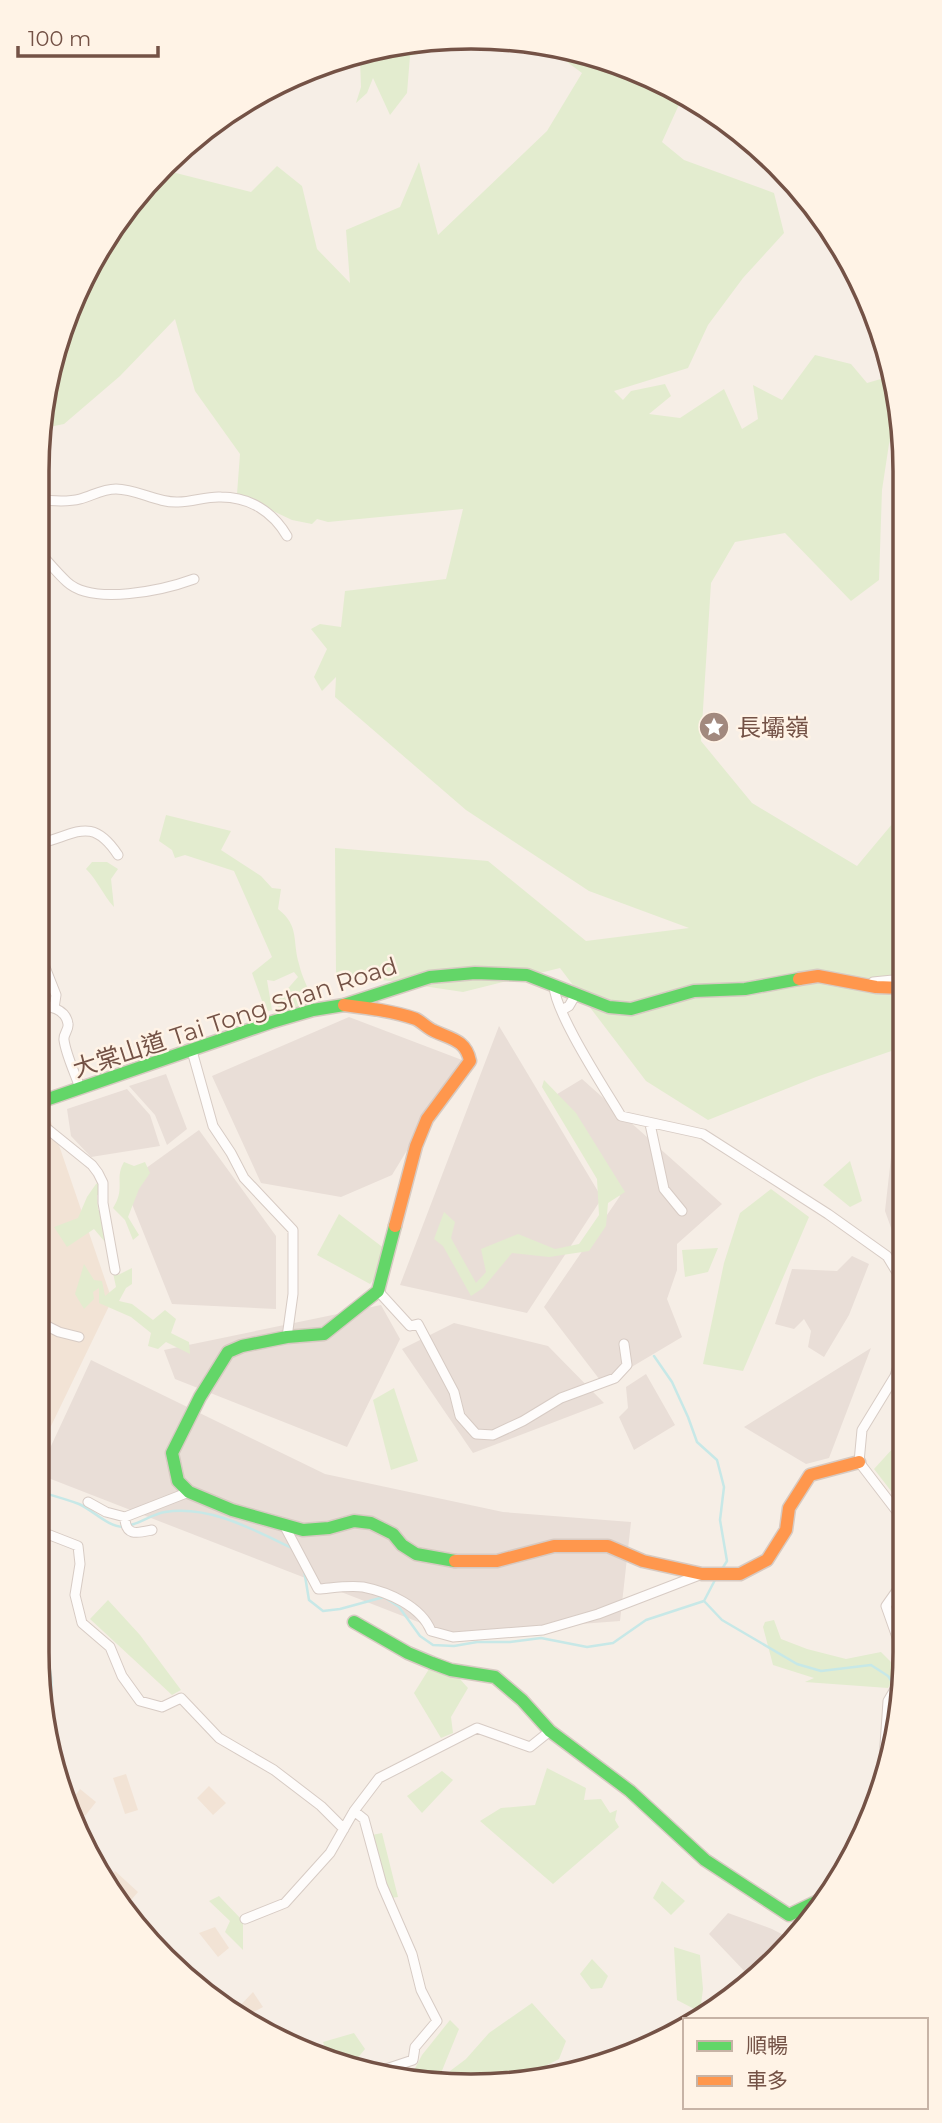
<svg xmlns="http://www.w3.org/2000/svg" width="942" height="2123" viewBox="0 0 942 2123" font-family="Montserrat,'Noto Sans TC',sans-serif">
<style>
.residential{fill:#f2e3d5}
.industrial{fill:#e9ded7}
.green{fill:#e3eccf}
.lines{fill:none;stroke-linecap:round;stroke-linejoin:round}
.stream{stroke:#c7e8e7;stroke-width:2.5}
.street-casing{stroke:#d7cbc4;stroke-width:11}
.fast-casing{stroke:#d7cac2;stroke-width:15}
.slow-casing{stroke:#d7cac2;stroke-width:15}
.street{stroke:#fefcfb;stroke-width:9}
.fast{stroke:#63d668;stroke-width:12}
.slow{stroke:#ff974d;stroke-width:12}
.labels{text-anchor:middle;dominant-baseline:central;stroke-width:5;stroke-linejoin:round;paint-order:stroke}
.poi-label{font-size:24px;fill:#745246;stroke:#fff3e6;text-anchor:start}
.street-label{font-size:24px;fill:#745246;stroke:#fff3e6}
.rim{fill:none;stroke:#745246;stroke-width:3.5}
</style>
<rect width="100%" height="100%" fill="#f6eee6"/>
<path class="residential" d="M 37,1081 L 112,1300 L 37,1455 Z
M 126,1774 L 138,1810 L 125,1814 L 113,1778 Z
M 209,1786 L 226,1803 L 213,1815 L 197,1798 Z
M 80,1789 L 96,1802 L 85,1816 L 69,1804 Z
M 115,1871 L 138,1892 L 126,1906 L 109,1877 Z
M 215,1927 L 229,1948 L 218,1957 L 199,1933 Z
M 253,1992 L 263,2007 L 244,2017 L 234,2012 Z"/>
<path class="industrial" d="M 349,1017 L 462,1060 L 392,1175 L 341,1197 L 261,1183 L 212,1076 Z
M 499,1026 L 602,1198 L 527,1313 L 400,1285 Z
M 166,1074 L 187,1129 L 167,1145 L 155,1115 L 129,1086 Z
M 582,1079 L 722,1204 L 677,1244 L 677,1270 L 667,1299 L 682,1337 L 603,1384 L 544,1307 L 620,1196 L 554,1096 Z
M 127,1089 L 150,1115 L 160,1146 L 91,1157 L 71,1136 L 67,1109 Z
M 904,1111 L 904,1264 L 885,1211 L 896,1113 Z
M 199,1130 L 276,1236 L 276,1309 L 172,1304 L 124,1184 Z
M 852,1256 L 869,1264 L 849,1315 L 824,1357 L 808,1347 L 811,1331 L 804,1319 L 794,1329 L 775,1324 L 792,1269 L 837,1271 Z
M 381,1305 L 400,1339 L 347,1447 L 175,1379 L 164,1350 Z
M 454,1323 L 548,1346 L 604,1403 L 473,1453 L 402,1349 Z
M 871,1348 L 829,1458 L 806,1464 L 744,1427 Z
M 91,1360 L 325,1474 L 503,1512 L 631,1522 L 620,1621 L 449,1634 L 38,1474 Z
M 646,1374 L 675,1425 L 634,1450 L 619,1417 L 628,1408 L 626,1387 Z
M 728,1913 L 772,1929 L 795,1941 L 750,1977 L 709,1934 Z"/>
<path class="green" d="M 428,42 L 428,51 L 410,56 L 407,93 L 390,115 L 373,78 L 367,93 L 356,103 L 361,87 L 360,60 Z
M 555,53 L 611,60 L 640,76 L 639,82 L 647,79 L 682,98 L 662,142 L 684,160 L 774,193 L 784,233 L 743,278 L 708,325 L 688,368 L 614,391 L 623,400 L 631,391 L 665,384 L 671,396 L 649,414 L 680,418 L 724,389 L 742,429 L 758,419 L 753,385 L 782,400 L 815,355 L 851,364 L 867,383 L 891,376 L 900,407 L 889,444 L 882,490 L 879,580 L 851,601 L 785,533 L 735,542 L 711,583 L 701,741 L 752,803 L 857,866 L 893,823 L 903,797 L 903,1047 L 816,1077 L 708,1120 L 646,1081 L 560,968 L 463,992 L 336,973 L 335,848 L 488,861 L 586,941 L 689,928 L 589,891 L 466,810 L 335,697 L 336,677 L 322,691 L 314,677 L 327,649 L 311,629 L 320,624 L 341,627 L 345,591 L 446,579 L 463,509 L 328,522 L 317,519 L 312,524 L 292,520 L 237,494 L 240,454 L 195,391 L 175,319 L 120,376 L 64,424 L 44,428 L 60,331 L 145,184 L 164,170 L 251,192 L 277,166 L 302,186 L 317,249 L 350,283 L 346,230 L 400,207 L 419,162 L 438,235 L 547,131 L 582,73 Z
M 166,815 L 231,831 L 221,850 L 261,876 L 272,888 L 281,889 L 278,909 C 300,926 292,941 299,964 C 302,978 310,992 316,1005 L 296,1008 L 281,1015 L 276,1002 L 298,977 L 294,972 L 274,981 L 267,980 L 272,1010 L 266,1012 L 252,973 L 272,957 L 234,871 L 185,855 L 175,858 L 172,850 L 159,841 Z
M 92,862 L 107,862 L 118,869 L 111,879 L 114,907 C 103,895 98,881 86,869 Z
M 544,1080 L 576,1113 L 625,1192 L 608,1203 L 606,1226 L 589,1251 L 549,1257 L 512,1253 L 483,1288 L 471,1296 L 443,1246 L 434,1239 L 444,1212 L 455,1222 L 451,1238 L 476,1283 L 486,1272 L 481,1249 L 518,1234 L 555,1249 L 579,1244 L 599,1215 L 597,1179 L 542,1087 Z
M 850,1161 L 862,1201 L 850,1207 L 823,1185 Z
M 124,1162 L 134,1166 L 145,1162 L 150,1173 L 139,1189 L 128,1217 L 139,1235 L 133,1240 L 125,1220 L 113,1208 C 126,1188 114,1179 124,1162 Z
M 98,1183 L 101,1196 L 97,1195 L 98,1210 L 102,1209 L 105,1242 L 94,1229 L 67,1247 L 54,1227 L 78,1218 L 87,1197 L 96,1184 Z
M 771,1189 L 809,1217 L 743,1371 L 703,1364 L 724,1263 L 740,1213 Z
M 339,1214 L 385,1249 L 382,1269 L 370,1284 L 317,1255 Z
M 718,1248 L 708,1272 L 685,1277 L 682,1250 Z
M 109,1254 L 120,1270 L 118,1275 L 132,1268 L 132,1284 L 126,1288 L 119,1301 L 132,1304 L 153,1320 L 165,1310 L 176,1319 L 171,1333 L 189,1342 L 190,1354 L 166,1342 L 158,1349 L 148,1346 L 151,1333 L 131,1317 L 99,1303 L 99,1288 L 93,1292 L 94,1299 L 84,1309 L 75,1294 L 84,1264 L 94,1280 L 102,1281 L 105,1296 L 116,1287 Z
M 394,1388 L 418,1461 L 391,1470 L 373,1400 Z
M 905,1435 L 905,1509 L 874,1469 Z
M 108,1600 L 140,1635 L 181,1690 L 172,1695 L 90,1619 Z
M 774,1620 L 781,1639 L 807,1649 L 846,1659 L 881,1652 L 899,1670 L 888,1688 L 805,1682 L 814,1678 L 773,1665 L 763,1627 L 765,1622 Z
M 429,1669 L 459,1678 L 468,1688 L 451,1717 L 453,1733 L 441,1738 L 414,1693 Z
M 547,1768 L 586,1788 L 584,1800 L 601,1799 L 610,1813 L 617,1810 L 615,1820 L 619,1827 L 553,1884 L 480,1821 L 501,1808 L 535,1805 Z
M 442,1771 L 453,1780 L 422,1813 L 407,1796 Z
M 382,1833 L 398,1897 L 391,1898 L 372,1835 Z
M 662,1881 L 685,1901 L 671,1915 L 653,1898 Z
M 219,1896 L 243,1921 L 243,1950 L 225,1932 L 230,1921 L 209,1901 Z
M 674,1947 L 700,1955 L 703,1989 L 700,2012 L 677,2000 Z
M 592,1959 L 608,1976 L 602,1988 L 591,1989 L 580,1974 Z
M 532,2003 L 566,2041 L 559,2059 L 522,2078 L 448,2078 L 450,2071 L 466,2059 L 489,2033 Z
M 450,2020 L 459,2029 L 439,2078 L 410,2078 L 422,2055 Z
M 354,2033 L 365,2049 L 352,2065 L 328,2056 L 323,2042 Z"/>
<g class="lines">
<path class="stream" d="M 654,1356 L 672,1382 L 688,1417 L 697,1442 L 717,1460 L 724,1487 L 720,1520 L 727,1561 L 722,1569
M 37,1491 C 51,1495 66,1499 79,1504 C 94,1511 107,1526 123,1527
M 130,1525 C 142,1523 152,1514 165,1512 C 210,1505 254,1530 294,1549
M 304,1570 L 309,1600 L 323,1611 L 340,1609 L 384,1597 L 399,1607 L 420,1636 L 433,1645 L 454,1646 L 477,1642 L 510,1642 L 541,1638 L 587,1647 L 613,1643 L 646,1620 L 704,1601 L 716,1578
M 704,1601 L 722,1620 L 797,1664 L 821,1671 L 871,1665 L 888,1676 L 895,1686
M 37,1640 C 56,1665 52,1693 49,1723
M 55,1764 L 69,1780 L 66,1790 L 61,1794"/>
<g class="street-casing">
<path id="street" d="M 37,500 C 51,500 65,503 80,499 C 92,496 102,489 116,489 C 137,489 157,503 178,502 C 193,502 207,496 221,497 C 250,497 273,512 287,536
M 37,550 C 47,560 56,572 67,582 C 93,606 164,590 194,579
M 37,844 C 75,836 91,814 118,855
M 37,947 L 56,995 L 54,1008
M 873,982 L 903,979
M 554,986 C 555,1013 605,1089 621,1116 L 703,1134 L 828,1214 L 887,1256 L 904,1284
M 37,1006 C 49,1005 66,1009 68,1024 C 69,1030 63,1034 64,1040 C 66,1055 75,1073 80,1088
M 562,1010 L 569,1006 L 576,994
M 192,1051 L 213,1126 L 231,1153 L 244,1178 L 293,1230 L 293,1294 L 287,1337
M 37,1117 L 45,1127 L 92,1165 L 98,1173 L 103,1183 L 103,1203 L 115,1270
M 650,1124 L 664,1189 L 682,1211
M 378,1291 L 410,1326 L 418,1324 L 454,1392 L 460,1416 L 476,1434 L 493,1435 L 523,1421 L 561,1398 L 615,1378 L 627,1365 L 624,1344
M 37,1321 L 59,1332 L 79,1337
M 904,1347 L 895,1376 L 862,1430 L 859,1462 L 905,1522
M 88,1502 L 106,1512 L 125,1517 L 189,1492
M 125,1517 C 125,1537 138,1533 152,1530
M 284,1525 L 318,1589 C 332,1588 349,1585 363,1587 C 388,1592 421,1606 431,1631 L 453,1637 L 543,1630 L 598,1614 L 702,1574
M 37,1530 L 78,1546 L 80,1564 L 75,1595 L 82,1623 L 110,1647 L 122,1676 L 140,1701 L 162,1707 L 181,1698 L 219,1738 L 274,1770 L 321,1806 L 344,1829
M 904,1657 L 886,1606 L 905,1579
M 354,1811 L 364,1819 L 382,1885 L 412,1954 L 421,1990 L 437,2021 L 415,2047 L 413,2060 L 374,2073
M 869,1815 L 884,1760 L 888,1701 L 901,1679
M 245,1919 L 285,1903 L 330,1853 L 354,1811 L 379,1778 L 477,1728 L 530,1747 L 550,1731"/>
</g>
<g class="fast-casing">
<path id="fast" d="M 37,1103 L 272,1022 L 313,1010 L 344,1005 L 430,977 L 475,973 L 527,975 L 609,1007 L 631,1009 L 694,991 L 745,989 L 799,979
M 395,1226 L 378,1291 L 324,1334 L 287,1337 L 242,1346 L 228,1352 L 200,1397 L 172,1453 L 178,1481 L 189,1492 L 232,1510 L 303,1530 L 329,1528 L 354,1521 L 371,1523 L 393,1534 L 402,1545 L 416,1554 L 455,1561
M 354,1622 L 408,1653 L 432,1663 L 451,1670 L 495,1677 L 522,1700 L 550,1731 L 630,1791 L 705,1860 L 789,1915 L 820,1900"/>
</g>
<g class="slow-casing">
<path id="slow" d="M 799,979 L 818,976 L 876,987 L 903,988
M 344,1005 C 368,1008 393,1011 416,1019 C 422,1022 427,1028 434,1031 C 451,1039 466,1040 470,1061 L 427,1119 L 416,1146 L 395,1226
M 455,1561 L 497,1561 L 554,1546 L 608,1546 L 643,1561 L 702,1574 L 740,1574 L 767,1560 L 786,1530 L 789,1508 L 810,1475 L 859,1462"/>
</g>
<use href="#street" class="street"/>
<use href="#fast" class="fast"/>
<use href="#slow" class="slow"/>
</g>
<defs>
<g id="sight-disc" transform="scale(1.575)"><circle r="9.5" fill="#a2897e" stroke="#fff3e6"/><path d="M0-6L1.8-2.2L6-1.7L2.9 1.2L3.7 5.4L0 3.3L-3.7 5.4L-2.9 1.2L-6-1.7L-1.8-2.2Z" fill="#fff"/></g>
</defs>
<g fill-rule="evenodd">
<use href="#sight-disc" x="714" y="727"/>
</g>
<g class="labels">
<g class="poi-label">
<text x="737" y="727">長壩嶺</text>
</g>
<g class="street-label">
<text transform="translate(235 1017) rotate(-18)">大棠山道 Tai Tong Shan Road</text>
</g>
</g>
<path d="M0 0H942V2123H0ZM471 49H471A422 422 0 0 1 893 471V1652A422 422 0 0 1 471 2074H471A422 422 0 0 1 49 1652V471A422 422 0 0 1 471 49Z" fill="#fff3e6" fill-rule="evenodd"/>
<path class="rim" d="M471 49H471A422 422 0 0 1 893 471V1652A422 422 0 0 1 471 2074H471A422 422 0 0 1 49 1652V471A422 422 0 0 1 471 49Z"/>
<rect x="683" y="2018" width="245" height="91" fill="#fff3e6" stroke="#c7b3a6" stroke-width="2"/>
<rect x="697" y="2041" width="35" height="10" fill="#63d668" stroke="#c7b3a6" stroke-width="2"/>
<text x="746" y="2053" font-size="21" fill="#745246">順暢</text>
<rect x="697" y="2076" width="35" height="10" fill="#ff974d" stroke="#c7b3a6" stroke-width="2"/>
<text x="746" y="2088" font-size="21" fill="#745246">車多</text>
<path d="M18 46v10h140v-10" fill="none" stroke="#745246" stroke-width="3.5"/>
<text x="28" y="46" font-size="21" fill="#745246" stroke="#fff3e6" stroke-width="5" paint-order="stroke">100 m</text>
</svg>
